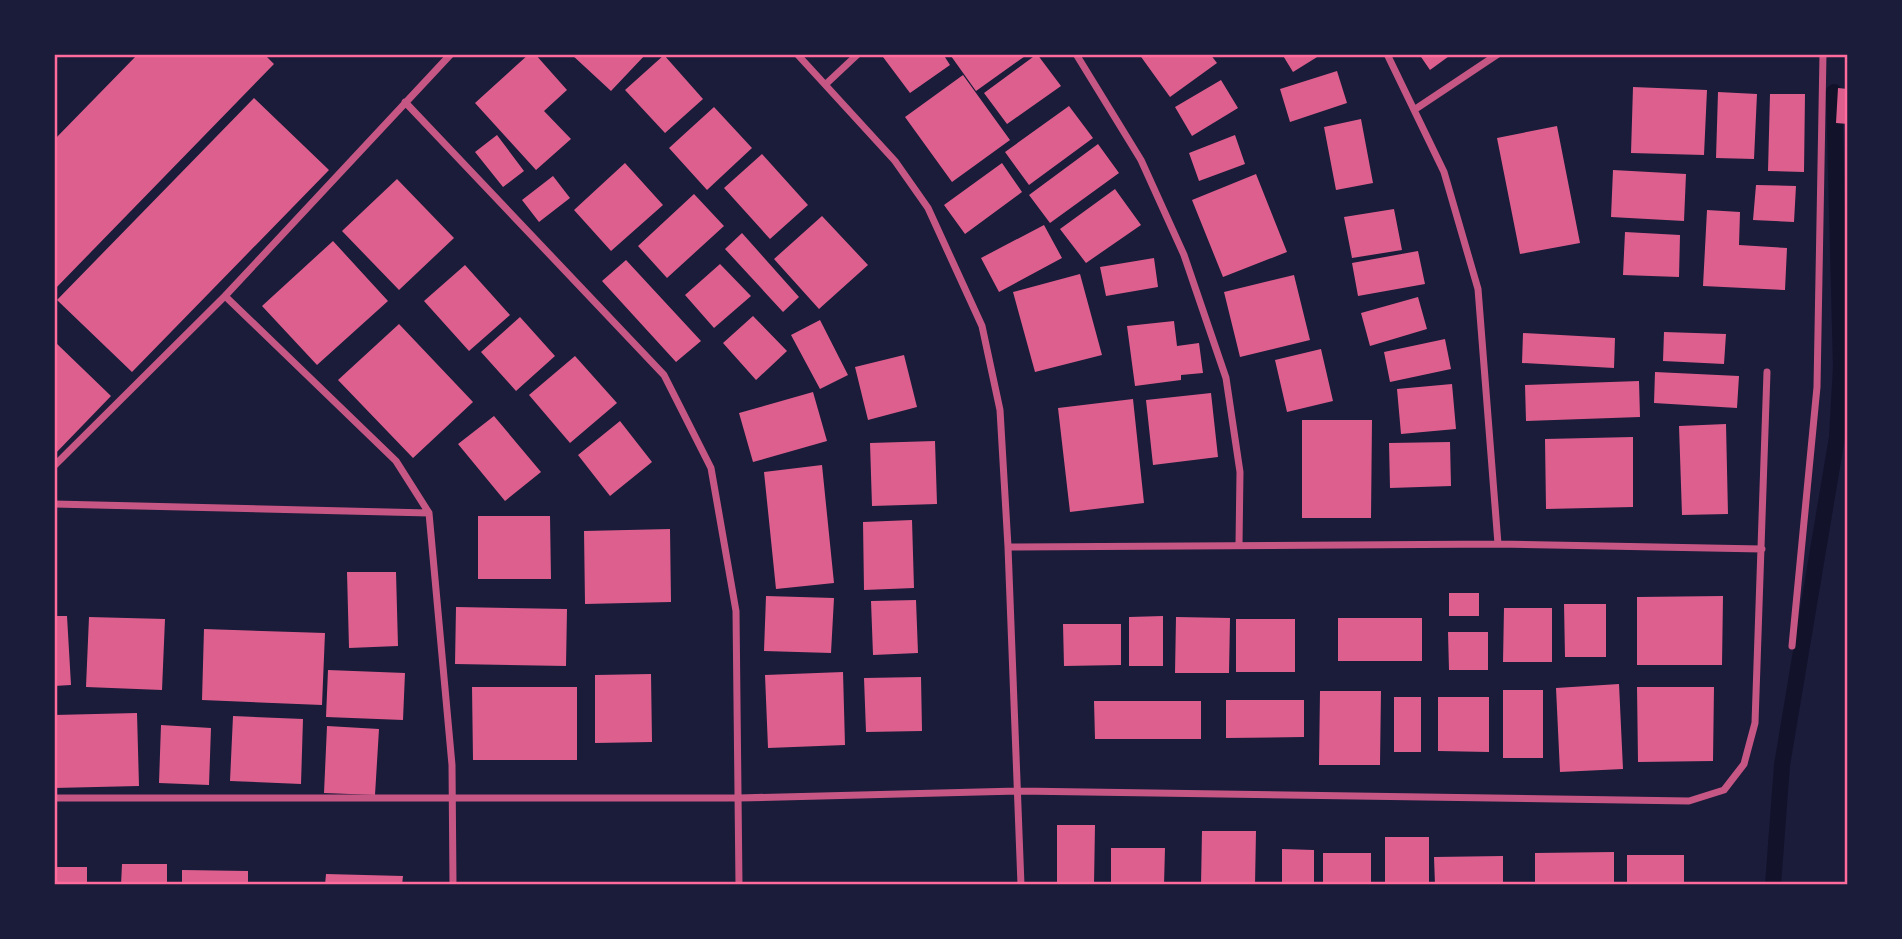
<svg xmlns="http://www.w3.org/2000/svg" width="1902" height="939" viewBox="0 0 1902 939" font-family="Roboto,sans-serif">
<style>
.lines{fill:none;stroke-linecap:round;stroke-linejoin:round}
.stream{stroke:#12122b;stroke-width:16}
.building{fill:#dd5f8e}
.minor{stroke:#c65784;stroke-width:7}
.neatline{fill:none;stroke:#ff6b9d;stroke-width:2.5}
</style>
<rect width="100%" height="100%" fill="#1b1b3a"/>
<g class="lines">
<path class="stream" d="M 1773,885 L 1782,765 L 1837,437 L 1841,367 L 1834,92"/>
</g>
<path class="building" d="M 138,54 L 264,54 L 274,64 L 54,290 L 54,140 Z
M 529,54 L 535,54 L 567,90 L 544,111 L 571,139 L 536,170 L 475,103 Z
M 571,54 L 646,54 L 611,91 Z
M 887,54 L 943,54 L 950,65 L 910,93 L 883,57 Z
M 954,54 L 1028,54 L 976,91 L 951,56 Z
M 1037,54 L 1061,86 L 1007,124 L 984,93 Z
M 1139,54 L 1210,54 L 1217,63 L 1170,97 Z
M 1282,54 L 1322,54 L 1293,72 Z
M 1419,54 L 1452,54 L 1430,70 Z
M 664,55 L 703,99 L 665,133 L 625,90 Z
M 1337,71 L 1347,103 L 1290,122 L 1280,89 Z
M 963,75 L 1010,140 L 952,182 L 905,117 Z
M 1221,80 L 1238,108 L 1192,136 L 1175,107 Z
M 1633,87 L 1707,90 L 1704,155 L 1631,153 Z
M 1838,88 L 1848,89 L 1848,124 L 1836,123 Z
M 1718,92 L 1757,94 L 1754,159 L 1716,158 Z
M 1770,94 L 1805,94 L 1804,172 L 1768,171 Z
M 254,98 L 329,170 L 132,372 L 57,300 Z
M 1069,106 L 1093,138 L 1029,185 L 1005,152 Z
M 714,107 L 752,148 L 707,190 L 669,148 Z
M 1361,119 L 1373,183 L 1336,190 L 1324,127 Z
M 1557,126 L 1580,243 L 1520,254 L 1497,138 Z
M 497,135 L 524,171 L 503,187 L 475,152 Z
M 1235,135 L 1245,164 L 1199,181 L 1189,153 Z
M 1098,144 L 1119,173 L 1050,223 L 1029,195 Z
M 762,154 L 808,205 L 770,239 L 724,188 Z
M 625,163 L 663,205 L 611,251 L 574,210 Z
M 1002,163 L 1022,192 L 965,234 L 944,205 Z
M 1613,170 L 1686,174 L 1684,221 L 1611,217 Z
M 1256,174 L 1287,252 L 1223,277 L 1192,200 Z
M 553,176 L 570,198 L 539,222 L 522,200 Z
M 397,179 L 454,238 L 399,290 L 342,231 Z
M 1756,185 L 1796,186 L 1794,222 L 1753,220 Z
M 1115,189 L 1141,225 L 1086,263 L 1060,229 Z
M 694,194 L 724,226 L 667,278 L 638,246 Z
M 1394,209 L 1402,250 L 1352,258 L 1344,217 Z
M 1707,210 L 1740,212 L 1739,245 L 1787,248 L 1785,290 L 1703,286 Z
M 822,216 L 868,265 L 819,309 L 774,259 Z
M 1044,225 L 1062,258 L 999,292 L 981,258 Z
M 1625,232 L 1680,235 L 1679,277 L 1623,275 Z
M 742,233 L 799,297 L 783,312 L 725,249 Z
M 333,241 L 388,301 L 317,365 L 262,306 Z
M 1418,251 L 1425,284 L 1358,296 L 1352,263 Z
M 1154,258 L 1158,287 L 1106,296 L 1100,267 Z
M 626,260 L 701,341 L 676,362 L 602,281 Z
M 720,264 L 751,296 L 714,328 L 685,295 Z
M 465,265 L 510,315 L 469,351 L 424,301 Z
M 1080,274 L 1102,355 L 1035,372 L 1013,292 Z
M 1294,275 L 1310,340 L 1240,357 L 1224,292 Z
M 1418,297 L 1427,329 L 1370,346 L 1361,313 Z
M 753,316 L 787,351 L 756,380 L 723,343 Z
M 520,317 L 555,356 L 516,391 L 481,352 Z
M 820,320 L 848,375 L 820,389 L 791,335 Z
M 1174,321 L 1177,346 L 1199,343 L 1203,373 L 1181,375 L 1181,380 L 1135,386 L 1127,326 Z
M 399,324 L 473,402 L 413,458 L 338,380 Z
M 1664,332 L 1726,334 L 1724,364 L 1663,361 Z
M 1523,333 L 1615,338 L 1614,368 L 1522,363 Z
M 1445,339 L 1451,369 L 1390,382 L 1384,352 Z
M 54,341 L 111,396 L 54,455 Z
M 1321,349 L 1333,401 L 1287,412 L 1275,360 Z
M 904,355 L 917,407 L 868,420 L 855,367 Z
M 575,356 L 617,403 L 570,443 L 529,395 Z
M 1655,372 L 1739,376 L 1737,408 L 1654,403 Z
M 1639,381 L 1640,417 L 1526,421 L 1525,385 Z
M 1452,384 L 1456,429 L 1401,434 L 1397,389 Z
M 813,392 L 827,441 L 753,462 L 739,413 Z
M 1211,393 L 1218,457 L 1153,465 L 1146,400 Z
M 1133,399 L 1144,503 L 1070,512 L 1058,408 Z
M 494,416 L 541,472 L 505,501 L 458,444 Z
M 1302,420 L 1372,420 L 1371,518 L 1302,518 Z
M 620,421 L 652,462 L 610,496 L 578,455 Z
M 1726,424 L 1728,514 L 1682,515 L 1679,426 Z
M 1633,437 L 1633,507 L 1546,509 L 1545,439 Z
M 935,441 L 937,504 L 872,506 L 870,443 Z
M 1450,442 L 1451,486 L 1390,488 L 1389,443 Z
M 822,465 L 834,583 L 776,589 L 764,472 Z
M 478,516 L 550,516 L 551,579 L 478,579 Z
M 912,520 L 914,588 L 864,590 L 863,522 Z
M 670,529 L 671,602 L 585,604 L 584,531 Z
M 347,572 L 396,572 L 398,646 L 349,648 Z
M 1449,593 L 1479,593 L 1479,616 L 1449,616 Z
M 766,596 L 834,598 L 831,653 L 764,651 Z
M 1723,596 L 1722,665 L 1637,665 L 1637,597 Z
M 916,600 L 918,653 L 873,655 L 871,601 Z
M 1564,604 L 1606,604 L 1606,657 L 1565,657 Z
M 456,607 L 567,609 L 566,666 L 455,664 Z
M 1504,608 L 1552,608 L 1552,662 L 1503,662 Z
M 54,616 L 67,616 L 71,685 L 54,686 Z
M 1163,616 L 1163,666 L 1129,666 L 1129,617 Z
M 89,617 L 165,619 L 162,690 L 86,687 Z
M 1176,617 L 1230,618 L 1229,673 L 1175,673 Z
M 1338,618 L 1422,618 L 1422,661 L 1338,661 Z
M 1236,619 L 1295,619 L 1295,672 L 1236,672 Z
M 1063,624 L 1121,624 L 1121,665 L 1064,666 Z
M 204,629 L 325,633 L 322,705 L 202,700 Z
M 1448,632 L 1488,632 L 1488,670 L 1449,670 Z
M 328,670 L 405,673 L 403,720 L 326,717 Z
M 843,672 L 845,745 L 768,748 L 765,675 Z
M 651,674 L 652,742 L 595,743 L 595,675 Z
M 921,677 L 922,731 L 866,732 L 864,678 Z
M 1619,684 L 1623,769 L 1560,772 L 1556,688 Z
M 472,687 L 577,687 L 577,760 L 473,760 Z
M 1637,687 L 1714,687 L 1713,761 L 1638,762 Z
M 1503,690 L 1543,690 L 1543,758 L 1503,758 Z
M 1320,691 L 1381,691 L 1380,765 L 1319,765 Z
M 1394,697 L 1421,697 L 1421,752 L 1394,752 Z
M 1438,697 L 1489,697 L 1489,752 L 1438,751 Z
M 1226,700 L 1304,700 L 1304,737 L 1226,738 Z
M 1094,701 L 1201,701 L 1201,739 L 1095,739 Z
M 137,713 L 139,786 L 54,788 L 54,715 Z
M 233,716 L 303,719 L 301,784 L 230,781 Z
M 161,725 L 211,728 L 209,785 L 159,783 Z
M 327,726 L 379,729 L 375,795 L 324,793 Z
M 1057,825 L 1095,825 L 1094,885 L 1057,885 Z
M 1202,831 L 1256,831 L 1255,885 L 1201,885 Z
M 1385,837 L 1429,837 L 1429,885 L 1385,885 Z
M 1111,848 L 1165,848 L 1164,885 L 1111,885 Z
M 1282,849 L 1314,850 L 1314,885 L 1282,885 Z
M 1614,852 L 1614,885 L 1535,885 L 1535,853 Z
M 1323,853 L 1371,853 L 1371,885 L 1323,885 Z
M 1627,855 L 1684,855 L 1684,885 L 1627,885 Z
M 1503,856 L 1503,885 L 1435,885 L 1434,857 Z
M 122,864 L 167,864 L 167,885 L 121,885 Z
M 54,867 L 87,867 L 87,885 L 54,885 Z
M 182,870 L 248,871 L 248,885 L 182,885 Z
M 326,874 L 403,876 L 402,885 L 325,885 Z"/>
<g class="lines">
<path class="minor" d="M 797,54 L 895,161 L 928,208 L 982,326 L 1000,410 L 1008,547 L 1021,885
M 1076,54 L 1141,160 L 1184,255 L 1226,378 L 1240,472 L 1239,545
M 1387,54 L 1444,172 L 1478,289 L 1498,544
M 826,84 L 858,54
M 405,102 L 664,375 L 711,468 L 736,611 L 739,885
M 1414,110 L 1498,54
M 225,296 L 396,461 L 429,513 L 452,765 L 453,885
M 54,466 L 225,296 L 451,54
M 54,504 L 429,513
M 1008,547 L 1498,544 L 1762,549
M 1792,646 L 1817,387 L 1823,54
M 54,798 L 739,798 L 1019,791 L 1689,801 L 1724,790 L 1744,764 L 1755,723 L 1767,372"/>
</g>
<rect width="1902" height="939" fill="none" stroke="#1b1b3a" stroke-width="112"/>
<rect x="56" y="56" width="1790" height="827" class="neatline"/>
</svg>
